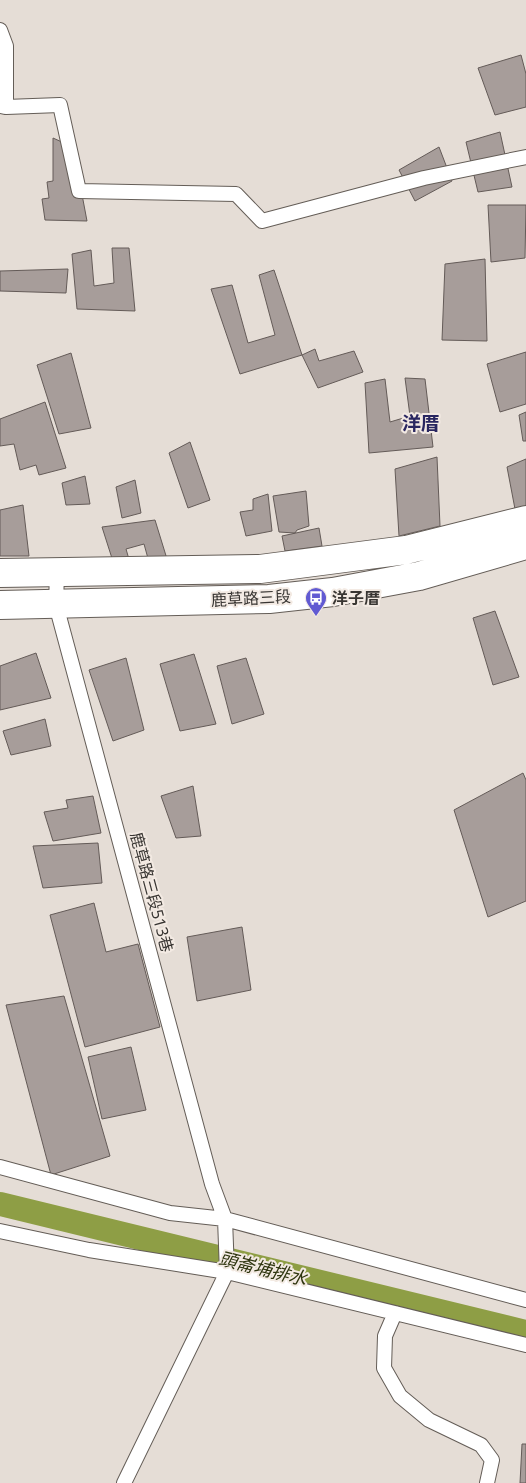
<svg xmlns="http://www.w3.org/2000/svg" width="526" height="1483" viewBox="0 0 526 1483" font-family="'Noto Sans','Noto Sans TC',sans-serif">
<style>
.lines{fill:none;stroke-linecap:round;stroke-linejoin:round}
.canal{stroke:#8e9e45;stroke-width:24}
.building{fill:#a79d9a;stroke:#645b58}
.service-casing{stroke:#645d57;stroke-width:16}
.primary-casing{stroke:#645d57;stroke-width:30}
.service{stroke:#fff;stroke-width:14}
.primary{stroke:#fff;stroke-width:28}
.labels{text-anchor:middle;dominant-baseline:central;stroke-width:4;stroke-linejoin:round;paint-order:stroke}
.street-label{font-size:16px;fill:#383532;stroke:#f3eae3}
.poi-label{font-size:16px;font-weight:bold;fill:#383532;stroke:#f3eae3;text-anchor:start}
.water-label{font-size:18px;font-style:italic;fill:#2e350f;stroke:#f3eae3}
.quarter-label{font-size:19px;font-weight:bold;fill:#292660;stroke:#f3eae3}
</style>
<rect width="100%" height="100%" fill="#e5ddd6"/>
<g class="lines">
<path class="canal" d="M 0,1204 L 526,1332"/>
</g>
<path class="building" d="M 521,55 L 526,74 L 526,107 L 495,115 L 478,68 Z
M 500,132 L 512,187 L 478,192 L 466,142 Z
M 53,138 L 73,147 L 87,221 L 45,220 L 42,199 L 49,198 L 47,182 L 53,181 Z
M 439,147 L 452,181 L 415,201 L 399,170 Z
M 488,205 L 526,205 L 525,258 L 491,262 Z
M 112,248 L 129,248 L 135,311 L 77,309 L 72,254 L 91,250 L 94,286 L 114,283 Z
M 485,259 L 487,341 L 442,340 L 445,264 Z
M 68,269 L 66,293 L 0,291 L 0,271 Z
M 274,270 L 302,355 L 240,374 L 211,289 L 232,285 L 248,343 L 275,335 L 259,275 Z
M 315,349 L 319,361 L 354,351 L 363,372 L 318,388 L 302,355 Z
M 526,352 L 526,404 L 500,412 L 487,364 Z
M 71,353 L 91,428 L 59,434 L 37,365 Z
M 405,378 L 425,379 L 433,447 L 369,453 L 365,383 L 385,379 L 390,422 L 410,416 Z
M 45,402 L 66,468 L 39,475 L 36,465 L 20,470 L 14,444 L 0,446 L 0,419 Z
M 526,412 L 526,441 L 523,441 L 519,415 Z
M 190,442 L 210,500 L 188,508 L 169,453 Z
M 437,457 L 440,526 L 399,536 L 395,469 Z
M 526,459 L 526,506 L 515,509 L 507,467 Z
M 85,476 L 90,504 L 66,505 L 62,483 Z
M 135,480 L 141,513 L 122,518 L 116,487 Z
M 306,491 L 309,526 L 297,530 L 295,533 L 279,532 L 273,496 Z
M 268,494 L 272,531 L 246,536 L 240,512 L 253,510 L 253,499 Z
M 23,505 L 29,556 L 0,556 L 0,510 Z
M 155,520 L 171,572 L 152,573 L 144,544 L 126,549 L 133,573 L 117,574 L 102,527 Z
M 319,528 L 322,546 L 285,551 L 282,536 Z
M 495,611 L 519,677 L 493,685 L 473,618 Z
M 36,653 L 51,698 L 0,710 L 0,666 Z
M 194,654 L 216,724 L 180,731 L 160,664 Z
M 126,658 L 144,730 L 113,741 L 89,670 Z
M 246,658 L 264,714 L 232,724 L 217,666 Z
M 45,719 L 51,746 L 11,755 L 3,731 Z
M 523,773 L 526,780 L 526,901 L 488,917 L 454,810 Z
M 193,786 L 201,836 L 176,838 L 161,796 Z
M 93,796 L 101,833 L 53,841 L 44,812 L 68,808 L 66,800 Z
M 98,843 L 102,883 L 43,888 L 33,846 Z
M 94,903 L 106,952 L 138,944 L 160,1027 L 85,1047 L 50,915 Z
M 242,927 L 251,990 L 197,1001 L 187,937 Z
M 64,996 L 110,1156 L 51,1175 L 6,1005 Z
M 131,1047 L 146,1110 L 102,1119 L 88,1057 Z
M 522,1444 L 526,1444 L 526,1483 L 520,1483 Z"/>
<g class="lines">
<g class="service-casing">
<path id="service" d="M 0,30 L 6,46 L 6,107 L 0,106
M 6,107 L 60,105 L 79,191 L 236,194 L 262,221 L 424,178 L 526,157
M 57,572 L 56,605 L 212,1184 L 225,1219 L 227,1272 L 124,1483
M 0,1167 L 170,1213 L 225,1219 L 526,1300
M 0,1231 L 89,1250 L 227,1272 L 526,1345
M 395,1313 L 385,1336 L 384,1368 L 400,1396 L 429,1420 L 481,1445 L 492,1460 L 487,1483"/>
</g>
<g class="primary-casing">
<path id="primary" d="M 0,573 L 260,569 L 406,550 L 526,520
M 0,605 L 269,599 L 333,592 L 419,576 L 526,545"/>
</g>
<use href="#service" class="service"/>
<use href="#primary" class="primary"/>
</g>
<defs>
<g id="bus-pin" transform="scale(1.125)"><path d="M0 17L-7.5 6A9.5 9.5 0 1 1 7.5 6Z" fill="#615ad2" stroke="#f3eae3"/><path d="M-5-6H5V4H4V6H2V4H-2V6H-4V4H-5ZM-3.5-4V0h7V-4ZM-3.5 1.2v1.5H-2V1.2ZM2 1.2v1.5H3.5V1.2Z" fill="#fff"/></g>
</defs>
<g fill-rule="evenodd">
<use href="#bus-pin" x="316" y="598"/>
</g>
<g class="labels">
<g class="street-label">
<text transform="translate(251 598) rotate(-3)">鹿草路三段</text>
<text transform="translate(152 892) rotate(75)">鹿草路三段513巷</text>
</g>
<g class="poi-label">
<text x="332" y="598">洋子厝</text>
</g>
<g class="water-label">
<text transform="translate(263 1268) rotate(14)">頭崙埔排水</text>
</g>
<g class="quarter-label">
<text x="421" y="423">洋厝</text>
</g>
</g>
</svg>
